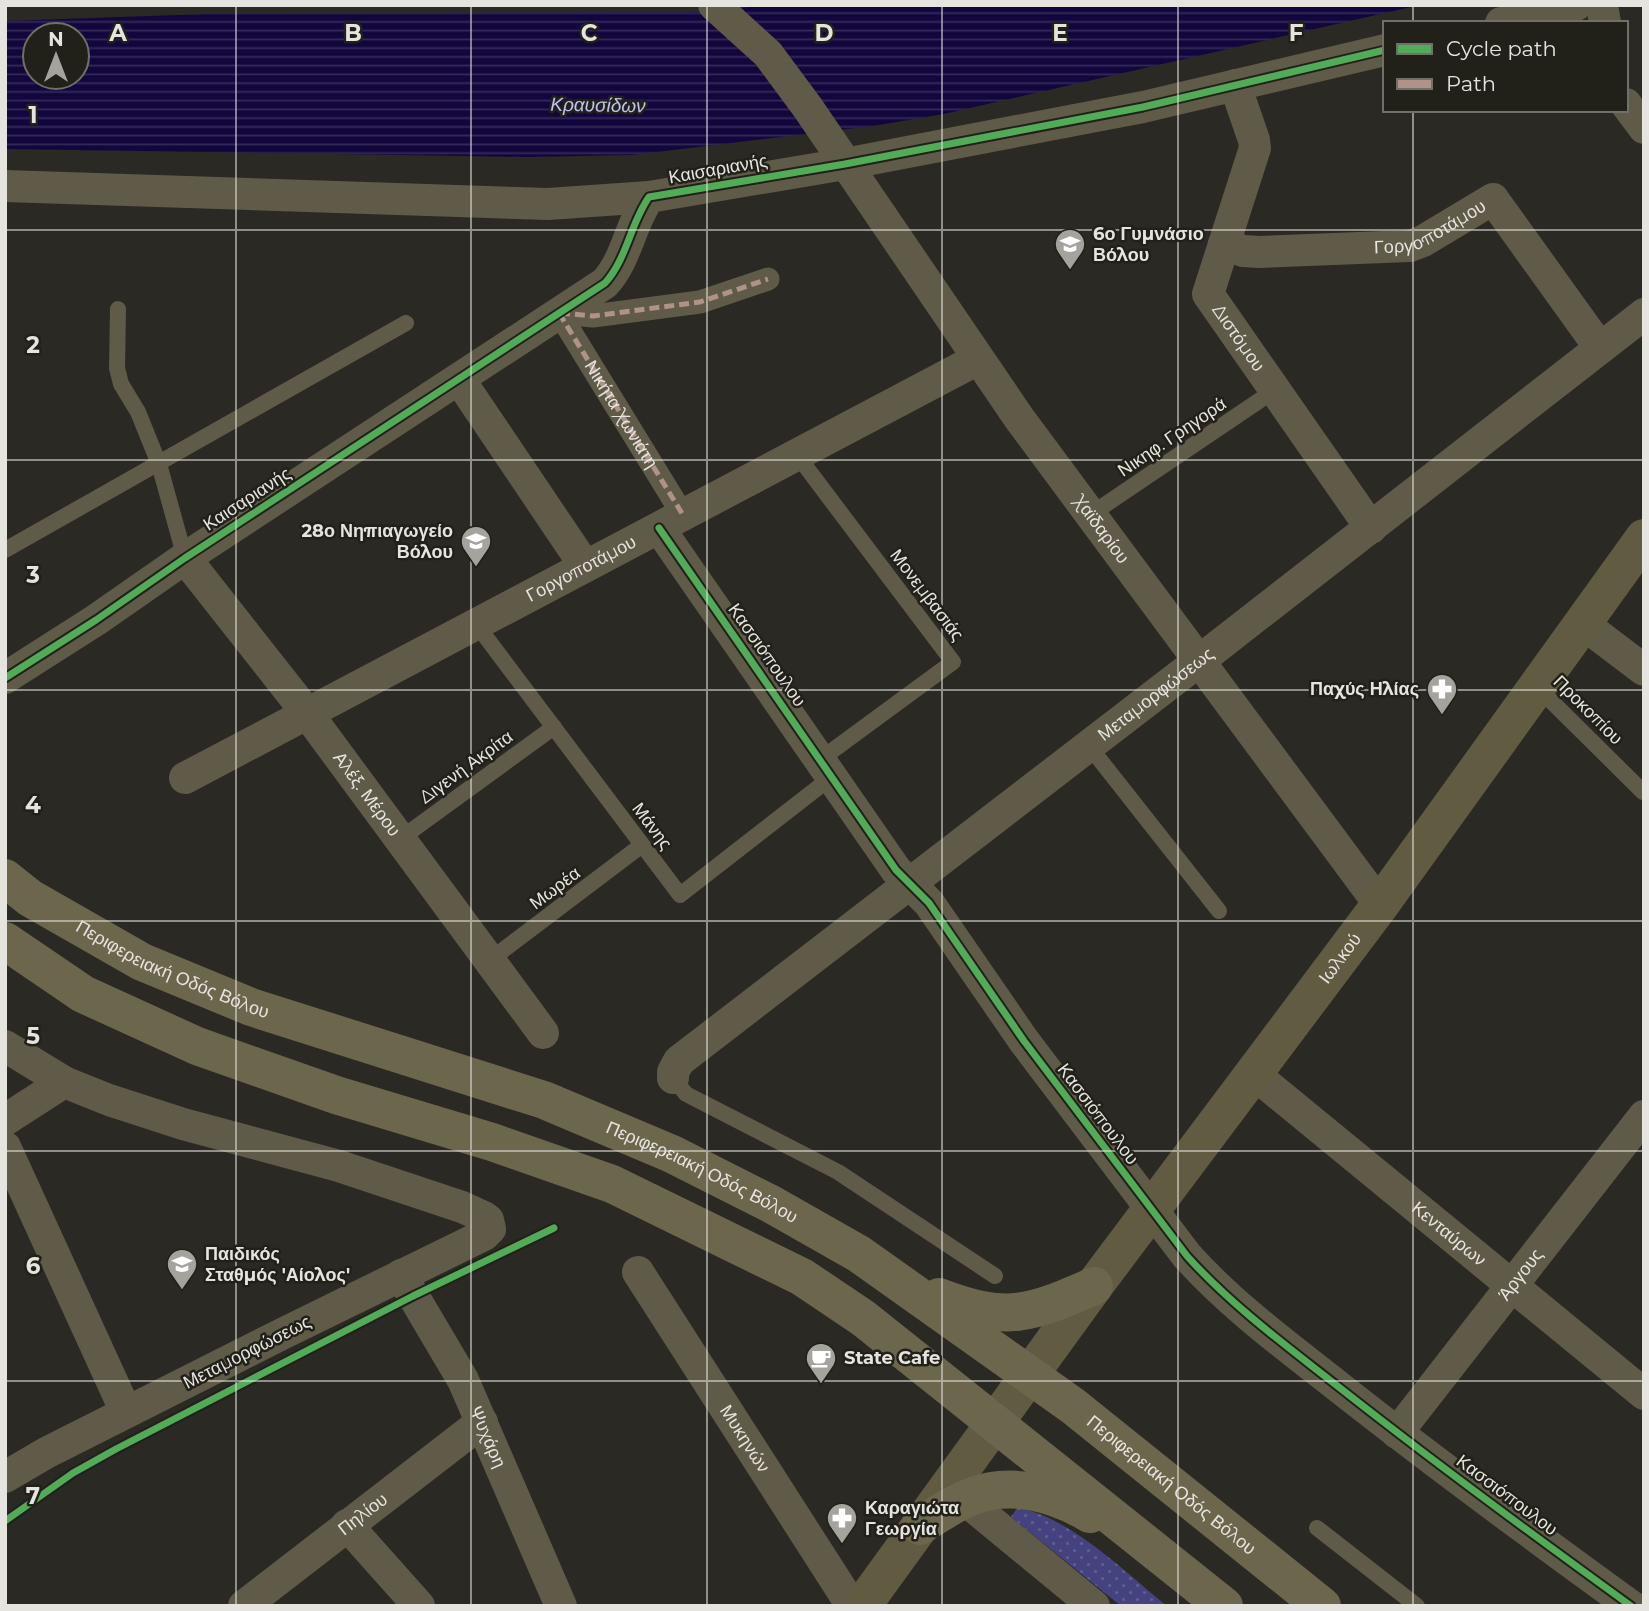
<svg xmlns="http://www.w3.org/2000/svg" width="1649" height="1611" viewBox="0 0 1649 1611" font-family="Montserrat,sans-serif">
<style>
.grass{fill:url(#grass-dots)}
.water{fill:url(#water-rules);fill-rule:evenodd}
.lines{fill:none;stroke-linecap:round;stroke-linejoin:round}
.service{stroke:#605b48;stroke-width:16}
.pedestrian{stroke:#605b48;stroke-width:23}
.minor{stroke:#605b48;stroke-width:32}
.secondary{stroke:#605b41;stroke-width:38}
.primary{stroke:#6c664d;stroke-width:38}
.quiet{stroke:#af9288;stroke-width:5;stroke-dasharray:10 5;stroke-linecap:butt}
.cycleway-casing{stroke:#222119;stroke-width:11}
.cycleway{stroke:#51ab58;stroke-width:7}
.grid{fill:none;stroke:#e5e4df;stroke-width:2;stroke-opacity:0.55}
.labels{text-anchor:middle;dominant-baseline:central;stroke-width:5;stroke-linejoin:round;paint-order:stroke}
.street-label{font-size:18px;fill:#e5e4df;stroke:#222119}
.poi-label{font-size:18px;font-weight:bold;fill:#e5e4df;stroke:#222119;text-anchor:start}
.water-label{font-size:19px;font-style:italic;fill:#bec2ef;stroke:#222119}
.grid-label{font-size:23px;text-anchor:middle;font-weight:bold;fill:#e5e4df;stroke:#222119;stroke-width:5;stroke-linejoin:round;paint-order:stroke}
</style>
<defs>
<pattern id="grass-dots" width="8" height="8" patternUnits="userSpaceOnUse" patternTransform="scale(1.75)"><rect width="8" height="8" fill="#444380"/><path d="M2 2h.1M6 6h.1" fill="none" stroke="#5f5e92" stroke-width="1.8" stroke-linecap="round"/></pattern>
<pattern id="water-rules" width="6" height="5" patternUnits="userSpaceOnUse" patternTransform="scale(1.75)"><rect width="6" height="5" fill="#13063d"/><path d="M0 2.5h6" fill="none" stroke="#352a59"/></pattern>
</defs>
<rect width="100%" height="100%" fill="#2a2924"/>
<path class="grass" d="M 1017,1508 C 1068,1515 1127,1574 1167,1606 L 1121,1606 L 1011,1517 Z"/>
<path class="water" d="M 764,5 L 1420,5 L 944,114 L 873,126 L 632,155 L 529,157 L 5,149 L 5,21 L 235,13 L 707,12 ZM 35,35 L 77,35 L 77,77 L 35,77 Z"/>
<g class="lines">
<path class="service" d="M 118,309 L 117,368 L 121,384 L 138,412 L 159,464 L 185,558
M 797,455 L 953,662 L 821,759
M 1090,515 L 1275,390
M 5,550 L 406,323
M 476,624 L 680,895 L 833,776
M 1536,686 L 1643,792
M 1089,746 L 1219,911
M 400,839 L 554,727
M 490,960 L 642,845
M 673,1078 L 686,1094 L 838,1172 L 995,1276
M 1317,1528 L 1417,1606"/>
<g class="pedestrian">
<path id="s1" d="M 559,313 L 683,515"/>
<path d="M 559,313 L 593,316 L 700,302 L 768,279"/>
</g>
<g class="minor">
<path id="s2" d="M 714,5 L 768,54 L 808,108 L 1019,418 L 1380,905"/>
<path d="M 1602,5 L 1605,23"/>
<path d="M 1501,23 L 1576,5"/>
<path id="s3" d="M 1235,85 L 1254,140 L 1255,148 L 1208,294 L 1371,528"/>
<path d="M 1626,104 L 1644,128"/>
<path d="M 5,186 L 548,204 L 649,197"/>
<path id="s4" d="M 1224,244 L 1243,251 L 1259,252 L 1410,246 L 1423,241 L 1493,199 L 1600,348"/>
<path d="M 459,379 L 585,566"/>
<path d="M 659,528 L 896,870 L 929,903 L 1024,1041 L 1187,1256 C 1232,1306 1288,1347 1340,1388 C 1435,1463 1533,1535 1631,1606"/>
<path id="s5" d="M 185,558 L 307,713 L 543,1033"/>
<path d="M 1582,623 L 1644,670"/>
<path d="M 5,678 L 96,620 L 185,558 L 605,283 C 627,259 630,224 649,197 L 845,164 L 1143,107 L 1385,50"/>
<path id="s6" d="M 185,778 L 978,359"/>
<path d="M 5,1046 L 64,1082 L 109,1100 L 183,1124 L 339,1166 L 462,1207 L 484,1217 L 488,1220 L 490,1229 L 484,1235 L 282,1334 L 46,1453 L 5,1477"/>
<path id="s7" d="M 1254,1074 L 1644,1394"/>
<path id="s8" d="M 673,1078 L 673,1072 L 679,1061 L 1199,661 L 1644,314"/>
<path d="M 5,1120 L 64,1082"/>
<path d="M 5,1147 L 126,1412"/>
<path id="s9" d="M 638,1272 L 852,1606"/>
<path id="s10" d="M 401,1275 L 463,1380 L 561,1606"/>
<path id="s11" d="M 1397,1433 L 1644,1116"/>
<path d="M 964,1499 L 1094,1606"/>
<path d="M 347,1525 L 419,1606"/>
<path id="s12" d="M 244,1606 L 482,1422"/>
</g>
<path class="secondary" id="s13" d="M 862,1606 L 1094,1286 L 1380,905 L 1644,538"/>
<g class="primary">
<path id="s14" d="M 5,878 L 30,898 L 142,962 L 251,1007 L 544,1100 L 672,1154 L 771,1204 L 859,1254 L 1073,1406 L 1322,1606"/>
<path d="M 5,941 L 83,994 L 197,1046 L 336,1095 L 492,1142 L 612,1184 L 802,1277 L 863,1318 L 1224,1606"/>
<path d="M 939,1297 C 1007,1323 1030,1314 1094,1286"/>
<path d="M 920,1526 C 937,1515 954,1503 973,1496 C 1012,1481 1056,1494 1090,1514"/>
</g>
<path class="quiet" d="M 559,313 L 683,515
M 560,313 L 593,316 L 700,302 L 768,279"/>
<g class="cycleway-casing">
<path id="cycleway" d="M 659,528 L 896,870 L 929,903 L 1024,1041 L 1187,1256 C 1232,1306 1288,1347 1340,1388 C 1435,1463 1533,1535 1631,1606
M 5,678 L 96,620 L 185,558 L 605,283 C 627,259 630,224 649,197 L 845,164 L 1143,107 L 1385,50
M 5,1521 L 73,1473 L 116,1449 L 413,1296 L 554,1228"/>
</g>
<use href="#cycleway" class="cycleway"/>
</g>
<path class="grid" d="M 236,5 L 236,1606M 471,5 L 471,1606M 707,5 L 707,1606M 942,5 L 942,1606M 1178,5 L 1178,1606M 1413,5 L 1413,23M 1413,110 L 1413,1606M 5,230 L 1644,230M 5,460 L 1644,460M 5,690 L 1644,690M 5,921 L 1644,921M 5,1151 L 1644,1151M 5,1381 L 1644,1381"/>
<defs>
<g id="school-pin" transform="scale(1.575)"><path d="M0 17L-7.5 6A9.5 9.5 0 1 1 7.5 6Z" fill="#a4a39e" stroke="#222119"/><path d="M0-5L7-2L0 1L-7-2ZM-4 1L0 2.5L4 1V4Q0 6-4 4Z" fill="#fff"/></g>
<g id="pharmacy-pin" transform="scale(1.575)"><path d="M0 17L-7.5 6A9.5 9.5 0 1 1 7.5 6Z" fill="#a4a39e" stroke="#222119"/><path d="M-2-6h4v4h4v4h-4v4h-4v-4h-4v-4h4Z" fill="#fff"/></g>
<g id="cafe-pin" transform="scale(1.575)"><path d="M0 17L-7.5 6A9.5 9.5 0 1 1 7.5 6Z" fill="#a4a39e" stroke="#222119"/><path d="M-5.5-4.5H6V0H3Q3 3.5 0 3.5H-2.5Q-5.5 3.5-5.5 0ZM3-3.2v2h1.7v-2ZM-6 4.5H4V6H-6Z" fill="#fff"/></g>
</defs>
<g fill-rule="evenodd">
<use href="#school-pin" x="1070" y="244"/>
<use href="#school-pin" x="476" y="541"/>
<use href="#pharmacy-pin" x="1442" y="689"/>
<use href="#school-pin" x="182" y="1264"/>
<use href="#cafe-pin" x="821" y="1358"/>
<use href="#pharmacy-pin" x="842" y="1518"/>
</g>
<g class="labels">
<g class="street-label">
<text transform="translate(718 169) rotate(-10)">Καισαριανής</text>
<text stroke="none"><textPath href="#s4" startOffset="212">Γοργοποτάμου</textPath></text>
<text stroke="none"><textPath href="#s3" startOffset="273">Διστόμου</textPath></text>
<text stroke="none"><textPath href="#s1" startOffset="119">Νικήτα Χωνιάτη</textPath></text>
<text transform="translate(1172 437) rotate(-34)">Νικηφ. Γρηγορά</text>
<text transform="translate(247 499) rotate(-33)">Καισαριανής</text>
<text stroke="none"><textPath href="#s2" startOffset="654">Χαϊδαρίου</textPath></text>
<text stroke="none"><textPath href="#s6" startOffset="448">Γοργοποτάμου</textPath></text>
<text transform="translate(927 595) rotate(53)">Μονεμβασιάς</text>
<text transform="translate(767 655) rotate(55)">Κασσιόπουλου</text>
<text stroke="none"><textPath href="#s8" startOffset="620">Μεταμορφώσεως</textPath></text>
<text transform="translate(1588 710) rotate(45)">Προκοπίου</text>
<text transform="translate(466 767) rotate(-36)">Διγενή Ακρίτα</text>
<text stroke="none"><textPath href="#s5" startOffset="298">Αλέξ. Μέρου</textPath></text>
<text transform="translate(652 826) rotate(53)">Μάνης</text>
<text transform="translate(555 888) rotate(-37)">Μωρέα</text>
<text stroke="none"><textPath href="#s13" startOffset="805">Ιωλκού</textPath></text>
<text stroke="none"><textPath href="#s14" startOffset="192">Περιφερειακή Οδός Βόλου</textPath></text>
<text transform="translate(1098 1114) rotate(53)">Κασσιόπουλου</text>
<text stroke="none"><textPath href="#s14" startOffset="760">Περιφερειακή Οδός Βόλου</textPath></text>
<text stroke="none"><textPath href="#s7" startOffset="252">Κενταύρων</textPath></text>
<text stroke="none"><textPath href="#s11" startOffset="201">Άργους</textPath></text>
<text transform="translate(247 1352) rotate(-27)">Μεταμορφώσεως</text>
<text stroke="none"><textPath href="#s10" startOffset="184">Ψυχάρη</textPath></text>
<text stroke="none"><textPath href="#s9" startOffset="198">Μυκηνών</textPath></text>
<text stroke="none"><textPath href="#s14" startOffset="1326">Περιφερειακή Οδός Βόλου</textPath></text>
<text transform="translate(1507 1495) rotate(37)">Κασσιόπουλου</text>
<text stroke="none"><textPath href="#s12" startOffset="150">Πηλίου</textPath></text>
</g>
<g class="poi-label">
<text x="1093" y="234">6ο Γυμνάσιο<tspan x="1093" dy="21">Βόλου</tspan></text>
<text x="453" y="531" text-anchor="end">28ο Νηπιαγωγείο<tspan x="453" dy="21">Βόλου</tspan></text>
<text x="1419" y="689" text-anchor="end">Παχύς Ηλίας</text>
<text x="205" y="1254">Παιδικός<tspan x="205" dy="21">Σταθμός 'Αίολος'</tspan></text>
<text x="844" y="1358">State Cafe</text>
<text x="865" y="1508">Καραγιώτα<tspan x="865" dy="21">Γεωργία</tspan></text>
</g>
<g class="water-label">
<text transform="translate(598 105) rotate(1)">Κραυσίδων</text>
</g>
</g>
<g class="grid-label">
<text x="118" y="41">A</text>
<text x="353" y="41">B</text>
<text x="589" y="41">C</text>
<text x="824" y="41">D</text>
<text x="1060" y="41">E</text>
<text x="1296" y="41">F</text>
<text x="33" y="123">1</text>
<text x="33" y="353">2</text>
<text x="33" y="583">3</text>
<text x="33" y="813">4</text>
<text x="33" y="1044">5</text>
<text x="33" y="1274">6</text>
<text x="33" y="1504">7</text>
</g>
<rect width="1649" height="1611" fill="none" stroke="#e5e4df" stroke-width="14"/>
<rect x="1383" y="21" width="245" height="91" fill="#222119" stroke="#706f68" stroke-width="2"/>
<rect x="1397" y="44" width="35" height="10" fill="#51ab58" stroke="#706f68" stroke-width="2"/>
<text x="1446" y="56" font-size="21" fill="#e5e4df">Cycle path</text>
<rect x="1397" y="79" width="35" height="10" fill="#af9288" stroke="#706f68" stroke-width="2"/>
<text x="1446" y="91" font-size="21" fill="#e5e4df">Path</text>
<g transform="translate(56 56)"><circle r="33" fill="#222119" stroke="#706f68" stroke-width="2"/>
<path d="M0-5L12 26L0 18L-12 26Z" fill="#a4a39e"/>
<text y="-10" font-size="19" font-weight="bold" text-anchor="middle" fill="#e5e4df">N</text>
</g>
</svg>
